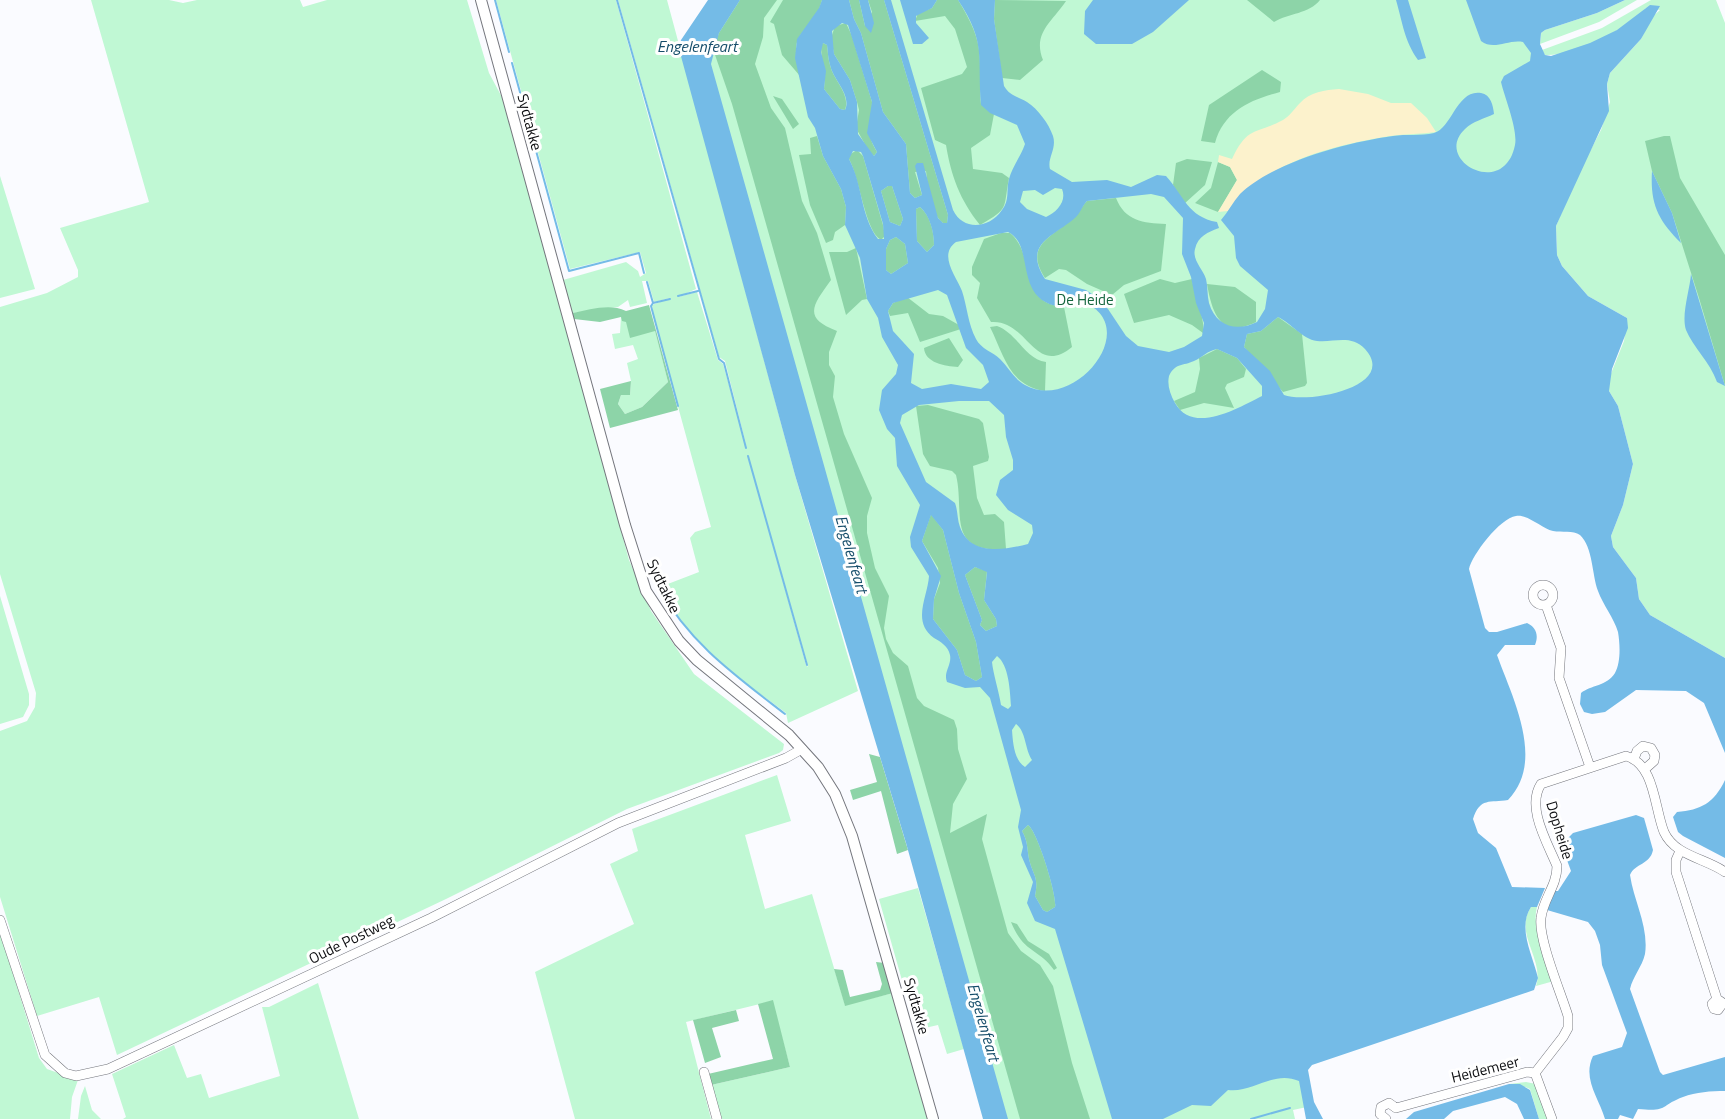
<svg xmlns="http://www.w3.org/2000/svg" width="1725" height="1119" viewBox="0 0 1725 1119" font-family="'Titillium Web',sans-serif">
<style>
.green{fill:#c0f8d4;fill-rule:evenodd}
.forest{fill:#8dd4a8}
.sand{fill:#fcf2cc}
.water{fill:#74bbe7;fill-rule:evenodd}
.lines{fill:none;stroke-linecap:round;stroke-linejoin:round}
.stream{stroke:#74bbe7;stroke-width:2}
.minor-casing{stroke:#74767d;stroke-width:10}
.tertiary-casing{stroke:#74767d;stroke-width:12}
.minor{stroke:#fff;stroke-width:9}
.tertiary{stroke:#fff;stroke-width:10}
.labels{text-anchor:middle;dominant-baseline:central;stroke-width:6;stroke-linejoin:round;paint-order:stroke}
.street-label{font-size:15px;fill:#0b0c0f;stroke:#fff}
.park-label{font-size:15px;fill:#15663e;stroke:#fff}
.water-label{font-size:16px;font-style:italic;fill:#154d6a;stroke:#fff}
</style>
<rect width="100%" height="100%" fill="#fafbff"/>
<path class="green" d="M 91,0 L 169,0 L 183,3 L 197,0 L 300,0 L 303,7 L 327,0 L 467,0 L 489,73 L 504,101 L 629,560 L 651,611 L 694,674 L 784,744 L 783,750 L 779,753 L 627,809 L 446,899 L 117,1055 L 99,997 L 37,1016 L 0,897 L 0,731 L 27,721 L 35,707 L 36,693 L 0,574 L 0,307 L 47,293 L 78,277 L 78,270 L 60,228 L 149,202 Z
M 496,0 L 616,0 L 696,289 L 678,297 L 697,292 L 718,360 L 723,364 L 747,449 L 725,361 L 719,357 L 618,0 L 667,0 L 795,475 L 858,691 L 788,723 L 786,713 C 738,678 688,642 660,587 L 699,572 L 690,538 L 695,532 L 711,527 L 654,319 L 652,305 L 670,298 L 654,302 L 648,281 L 642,281 L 647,303 L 630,307 L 628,300 L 618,307 L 572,313 L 563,280 L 626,262 L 638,271 L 640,277 L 646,273 L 640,252 L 570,269 ZM 748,455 L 808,667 L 806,665 Z
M 737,0 L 1497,0 L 1532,32 L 1546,119 L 1300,1065 L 1307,1107 L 1293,1110 L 1295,1119 L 1006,1119 L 708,63 L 716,32 Z
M 1625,0 L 1637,0 L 1599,22 L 1540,44 L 1541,33 L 1545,30 L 1597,13 Z
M 1651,0 L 1716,0 L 1725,23 L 1725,658 L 1650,615 L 1639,599 L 1636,578 L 1613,547 L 1611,536 L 1623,505 L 1633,464 L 1618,406 L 1609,391 L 1608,381 L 1624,341 L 1627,318 L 1588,296 L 1562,266 L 1557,255 L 1556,226 L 1577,176 L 1601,130 L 1610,102 L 1607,84 L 1610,73 L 1641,39 L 1651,18 L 1660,10 L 1646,8 C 1630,28 1571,57 1545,55 L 1542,50 L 1602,28 Z
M 0,176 L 35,289 L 0,298 Z
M 621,317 L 655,331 L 668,382 L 642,407 L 625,414 L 618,404 L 621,395 L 630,395 L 631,381 L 627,363 L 638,359 L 633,345 L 615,349 L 612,334 L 620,333 Z
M 0,596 L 29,694 L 29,705 L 23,717 L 0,724 Z
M 777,775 L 791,821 L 745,835 L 765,909 L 812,894 L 845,1005 L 893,993 L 928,1119 L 721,1119 L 711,1085 L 790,1067 L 772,1001 L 686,1022 L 711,1119 L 575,1119 L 535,972 L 634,924 L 610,864 L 638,851 L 632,829 Z
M 918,888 L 964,1049 L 947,1054 L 938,1025 L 916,1030 L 879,899 Z
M 1531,907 L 1537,907 C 1531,930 1547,959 1554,981 L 1536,986 C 1545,960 1513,933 1531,907 Z
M 0,931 L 39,1058 L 47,1069 L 78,1080 L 72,1097 L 70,1119 L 0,1119 Z
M 318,983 L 359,1119 L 123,1119 L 126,1117 L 112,1074 L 174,1045 L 187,1078 L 201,1074 L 209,1098 L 280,1076 L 262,1007 L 269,1007 Z
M 1526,1082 L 1536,1084 L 1548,1119 L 1539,1119 L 1530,1089 L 1520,1085 L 1509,1084 Z
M 85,1086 L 92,1110 L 101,1119 L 78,1119 L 81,1096 Z"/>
<path class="forest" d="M 740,0 L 777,0 L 764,18 L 763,37 L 755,64 L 771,108 L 785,128 L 802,201 L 817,233 L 831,280 C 813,305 802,318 837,331 L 829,352 L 829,365 L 835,376 L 833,397 L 844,434 L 872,498 L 867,516 L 867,533 L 875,568 L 889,596 L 884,628 L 886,639 L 893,653 L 908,666 L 917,698 L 924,706 L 954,720 L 957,729 L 958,749 L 967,779 L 953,804 L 950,833 L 987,814 L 982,839 L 1008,933 L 1021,951 L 1040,965 L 1053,986 L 1072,1063 L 1090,1119 L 1020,1119 L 732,104 L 713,49 L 719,33 Z
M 783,0 L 822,0 C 812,38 786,24 800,76 L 782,55 L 774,24 L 770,22 Z
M 849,0 L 859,0 L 865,26 L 872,12 L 868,0 L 884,0 L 948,215 L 947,223 L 943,223 C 930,213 928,186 926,171 L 915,172 L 922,195 L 915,198 L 910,193 L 906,144 L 883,112 L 861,33 L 854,19 Z
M 937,0 L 958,0 C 987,47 978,54 981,104 L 994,114 L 990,135 L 971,148 L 973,169 L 1002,173 L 1009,178 C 1003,209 1010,208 980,225 C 960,200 951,176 946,145 L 935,140 L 921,88 L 962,74 L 967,67 L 955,29 L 945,16 L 915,21 L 918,13 L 932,8 Z
M 995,0 L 1066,1 C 1053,21 1032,33 1043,60 L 1020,80 L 1002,78 L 994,19 Z
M 1247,0 L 1320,0 C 1309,14 1289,13 1274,22 Z
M 846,23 L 852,36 L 872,102 C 872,126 863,128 877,152 L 874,156 L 868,150 L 856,128 L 859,110 L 857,102 L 850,80 L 834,54 L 831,38 L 835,26 Z
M 823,43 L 827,45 C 828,52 828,59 830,65 C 833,80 851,94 845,110 L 840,109 L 824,89 C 826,73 821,60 821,45 Z
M 1262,70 L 1281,82 L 1280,92 C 1250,100 1224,111 1215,143 L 1201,141 L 1209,105 Z
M 773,96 L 782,99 L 799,124 L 793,129 Z
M 817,136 L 823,156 L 841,189 L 846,207 L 845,225 L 835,232 L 833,240 L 826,243 L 810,205 L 799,155 L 811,154 L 810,138 Z
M 1664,136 L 1670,136 L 1680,178 L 1725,255 L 1725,386 L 1699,298 L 1672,213 L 1652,171 L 1645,141 Z
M 857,150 L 863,156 L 883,225 L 885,236 L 881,240 C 865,231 860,179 849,159 L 849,155 Z
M 1187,159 L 1212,162 L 1205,185 L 1184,204 L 1173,185 L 1176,163 Z
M 1218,162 L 1230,167 L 1237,180 L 1218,212 L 1195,203 L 1211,188 Z
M 888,186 L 892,186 L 903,219 L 900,226 L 890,222 L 881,191 Z
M 1116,198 C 1125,221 1143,223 1166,224 L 1161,271 L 1124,285 L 1112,295 L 1087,284 L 1066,270 L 1059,269 L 1045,278 C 1024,246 1050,238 1072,219 C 1079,214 1081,207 1087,201 Z
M 920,207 C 930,215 934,232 934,245 L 927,252 L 917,241 L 916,209 Z
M 1001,233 L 1010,233 C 1037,255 1016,303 1064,307 L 1072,347 C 1034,378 1028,319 991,322 L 977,298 L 980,283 L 972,275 L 972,267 L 984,239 Z
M 896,237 L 905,244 L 908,263 L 891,274 L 886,270 L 886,249 L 890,240 Z
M 856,248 L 867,299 L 862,300 L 846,315 L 829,252 L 847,252 Z
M 1160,279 L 1175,283 L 1192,279 C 1194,294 1206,321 1203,333 L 1192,325 L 1169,315 L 1134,323 L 1124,294 Z
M 1207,284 L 1235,287 L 1256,302 L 1256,322 C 1220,340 1212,312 1207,284 Z
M 907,297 L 929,314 L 943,316 L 959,325 L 961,329 L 920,342 L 908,313 L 890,316 L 888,311 L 893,303 Z
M 649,305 L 678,410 L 610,428 L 600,389 L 631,381 L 630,395 L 621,395 L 618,404 L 625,414 L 642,407 L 668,382 L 655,331 L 630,338 L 626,322 L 622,321 L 621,317 L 600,322 L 574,319 L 572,313 C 590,310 609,303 626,311 Z
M 1278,317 L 1302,334 L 1307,383 L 1305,386 L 1283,392 L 1244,347 L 1247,334 L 1261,331 Z
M 997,326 C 1017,333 1025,359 1046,362 L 1045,391 C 1009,386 1004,355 990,327 Z
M 949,338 L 963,360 L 958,367 C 945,366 925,363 924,348 Z
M 1217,349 L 1237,358 L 1246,369 L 1244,377 L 1227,384 L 1225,388 L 1234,408 L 1204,403 L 1180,410 L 1174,401 L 1195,392 L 1200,369 L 1199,358 Z
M 928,405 L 979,419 L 983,423 L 989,457 L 988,461 L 973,466 L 977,498 L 984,515 L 995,514 L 1004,522 L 1006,549 C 945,554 965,512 956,475 L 952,471 L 930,466 L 923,454 L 916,406 Z
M 931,514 L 943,530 L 959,593 L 976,642 L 982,677 L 976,681 L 965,675 L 957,650 L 933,619 L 934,599 L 940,583 L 938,568 L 922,541 Z
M 975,567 L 987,571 L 984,600 L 996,619 L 997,626 L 986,631 L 980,625 L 982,620 L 965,575 Z
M 869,754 L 880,757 L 908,850 L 897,854 L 881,791 L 853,800 L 850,790 L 877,782 Z
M 1028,825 C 1037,830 1058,898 1055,907 L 1047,912 L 1043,910 L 1035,896 C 1039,876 1033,876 1029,859 C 1027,849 1028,841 1022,831 Z
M 1011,922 L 1017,924 L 1028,941 L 1049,954 L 1057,968 L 1054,970 C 1039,948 1024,954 1011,922 Z
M 876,962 L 885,963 L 893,993 L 845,1006 L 834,969 L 843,970 L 850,997 L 880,990 L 882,984 Z
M 773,1000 L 790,1067 L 711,1085 L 708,1074 L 773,1059 L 758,1004 Z
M 736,1010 L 739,1021 L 712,1028 L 721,1057 L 705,1063 L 693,1020 Z"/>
<path class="sand" d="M 1339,89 L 1368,94 L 1391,103 L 1411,103 L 1427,118 L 1436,132 C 1421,134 1405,134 1390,136 C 1334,145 1262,163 1228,211 L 1218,212 L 1237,180 L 1230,167 L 1218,162 L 1219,155 L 1232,159 C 1248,125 1255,135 1283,120 C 1290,116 1294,109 1300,103 C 1310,92 1325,90 1339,89 Z"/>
<path class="water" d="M 708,0 L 740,0 L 719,33 L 711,64 L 1008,1119 L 983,1119 L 906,843 L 795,475 L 679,49 L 681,40 Z
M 822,0 L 849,0 L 854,19 L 861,33 L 883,112 L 906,144 L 910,193 L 915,198 L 922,195 L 915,166 L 917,163 L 923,163 L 938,218 L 943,223 L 947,223 L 948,215 L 884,0 L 891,0 L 953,210 C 963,231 989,229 1002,210 C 1010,200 1006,190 1009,179 C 1012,167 1021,156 1025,144 L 1017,125 L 990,113 L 981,105 C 977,58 987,43 958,0 L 995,0 L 994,19 L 1004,86 C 1010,96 1017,96 1027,102 C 1038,109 1049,124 1053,136 C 1057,149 1047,158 1050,169 L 1072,182 L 1107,180 L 1131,187 L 1157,175 L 1166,176 C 1184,196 1188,217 1217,222 L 1219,228 C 1208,232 1198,236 1195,249 C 1192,260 1203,269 1206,279 C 1208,287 1207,295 1209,303 C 1216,327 1237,332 1257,322 L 1265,309 L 1268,290 L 1240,266 L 1236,258 L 1234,236 L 1221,220 C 1228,212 1233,202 1240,194 C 1273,162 1348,142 1393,136 C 1406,134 1421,136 1434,133 C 1452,128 1457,89 1481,93 C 1491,95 1493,105 1494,114 C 1484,119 1473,121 1465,129 C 1432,160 1504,200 1515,145 C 1518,129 1505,99 1501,82 L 1504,76 L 1530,61 L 1531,53 L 1523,42 C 1508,39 1494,51 1481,41 L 1466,0 L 1625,0 L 1597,13 L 1545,30 L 1541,33 L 1540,44 L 1545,55 L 1551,56 L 1590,43 L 1617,30 L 1650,5 L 1660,6 L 1641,39 L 1610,73 L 1607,84 L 1609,111 L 1556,226 L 1557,255 L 1562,266 L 1588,296 L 1627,318 L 1628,328 L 1612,369 L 1609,391 L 1618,406 L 1633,464 L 1623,505 L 1611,536 L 1613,547 L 1636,578 L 1639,599 L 1650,615 L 1725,658 L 1725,753 L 1704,703 L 1686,691 L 1636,690 L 1605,712 L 1592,714 L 1584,712 L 1580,704 L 1581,693 C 1591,685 1607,686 1615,673 C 1621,662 1620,644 1618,632 C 1614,618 1603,605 1598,591 C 1592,575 1593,547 1580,535 C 1573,530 1562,533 1553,531 C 1541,528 1528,514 1516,516 C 1500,518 1472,555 1469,569 L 1485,628 L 1489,632 L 1497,632 L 1527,623 C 1536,627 1539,635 1535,645 L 1505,645 L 1497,655 C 1512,697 1546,761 1508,800 C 1490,803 1480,797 1473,819 L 1478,833 L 1496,848 L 1512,887 L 1545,888 L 1537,907 L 1531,907 C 1517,928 1533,956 1538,978 L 1534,990 L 1312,1065 L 1308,1070 L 1314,1102 L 1323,1119 L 1306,1119 L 1299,1081 C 1273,1070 1254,1093 1228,1090 L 1211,1106 L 1192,1105 L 1163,1119 L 1112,1119 L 1055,929 L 1035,921 L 1027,903 L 1033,882 L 1021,855 L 1023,847 L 1018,827 L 1021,810 L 990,698 L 980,687 L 965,688 L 947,682 C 943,672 952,665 950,655 C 948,646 941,642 934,638 C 911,622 928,596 929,576 L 911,547 L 910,537 L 920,505 L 897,466 L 895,438 L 887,429 L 879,410 L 882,390 L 896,374 L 898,365 L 882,337 L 878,318 L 867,299 L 860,258 L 845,225 L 846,207 L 841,189 L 823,156 L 815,128 L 808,117 L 795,58 L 797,39 L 819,8 ZM 842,23 L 848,25 L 872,102 L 867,133 L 877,152 L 874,156 L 858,134 L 857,102 L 850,80 L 834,54 L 832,31 ZM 823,43 L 827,45 C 828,52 828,59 830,65 C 833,80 852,95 845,110 L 840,109 L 824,89 L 826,71 L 821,52 ZM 853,151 L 861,152 L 863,156 L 883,224 L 884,239 L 878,239 C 860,215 863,185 849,159 ZM 888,186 L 892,186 L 903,219 L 900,226 L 890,222 L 881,191 ZM 1055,188 L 1062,189 C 1067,201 1057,212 1046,217 L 1027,209 L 1020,202 L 1023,191 L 1035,190 L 1043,195 ZM 1151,194 L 1164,197 L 1183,218 L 1182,254 L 1191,277 L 1196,303 L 1204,323 L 1202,336 L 1184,347 L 1169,352 L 1138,346 L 1126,336 L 1108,309 L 1095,296 L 1086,290 L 1045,279 C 1022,243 1054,237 1076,217 C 1081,212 1082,206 1087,201 ZM 920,207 C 930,215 934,233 934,245 L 927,252 L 917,241 L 916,209 ZM 1008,232 C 1036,245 1012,300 1061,307 C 1069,308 1075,302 1083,302 C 1144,326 1075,413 1025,385 C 1014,379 1009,368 1000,359 C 993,352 981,349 976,339 C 968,324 967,306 962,291 C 956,276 938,255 956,242 ZM 896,237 L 905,244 L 908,263 L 891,274 L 886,270 L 886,249 L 890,240 ZM 938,290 L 947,295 L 966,348 L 983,365 L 989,382 L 981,389 L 951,384 L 922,389 L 911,383 L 914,354 L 893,331 L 888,311 L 893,303 ZM 1278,317 C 1291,323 1302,339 1317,341 C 1333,343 1351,334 1365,349 C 1399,387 1307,404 1284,395 L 1270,371 L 1244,347 L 1247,334 L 1261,331 ZM 1217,349 L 1237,358 L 1262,386 L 1262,396 C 1238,408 1193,435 1175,403 C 1170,394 1167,385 1169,376 C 1175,363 1183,366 1194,361 C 1203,357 1207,351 1217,349 ZM 959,401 L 989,401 L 1004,415 L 1006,437 L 1013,460 L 1013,470 L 1000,480 L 996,495 L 1008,510 L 1032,525 L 1033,533 L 1028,544 C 1004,550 970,556 960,527 C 957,519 958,511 955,503 L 926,482 L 900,423 L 902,415 L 919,405 ZM 931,515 L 943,530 L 959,593 L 976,642 L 982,677 L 976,681 L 965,675 L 957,650 L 933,619 L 934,599 L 941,576 L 922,541 ZM 975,567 L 987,572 L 984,600 L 996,619 L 997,626 L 986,631 L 980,625 L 982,620 L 965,575 ZM 997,656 C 1009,665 1010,691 1011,706 L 1008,709 L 1001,705 C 999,692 993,673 992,662 ZM 1016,724 C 1026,731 1025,750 1032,760 L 1025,767 C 1014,760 1013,743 1012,730 ZM 1028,825 C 1037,830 1058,898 1055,907 L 1047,912 L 1043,910 L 1035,896 C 1039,876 1033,876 1029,859 C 1027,849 1028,841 1022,831 Z
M 859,0 L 868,0 L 874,23 L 871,33 L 865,26 Z
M 900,0 L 937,0 L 932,8 L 916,16 L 916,23 L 929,38 L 922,44 L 913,44 Z
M 1093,0 L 1189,0 L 1153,32 L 1132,44 L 1096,44 L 1084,34 L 1085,11 Z
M 1396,0 L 1408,0 L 1426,58 L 1418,60 C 1404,40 1403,24 1396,0 Z
M 1652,171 L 1672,213 L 1681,243 C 1658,220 1650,204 1652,171 Z
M 1691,274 L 1725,386 L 1717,382 C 1710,362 1693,347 1686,330 C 1681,315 1690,289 1691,274 Z
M 1725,780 L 1725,858 L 1683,836 L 1678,832 L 1673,817 L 1677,812 C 1701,810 1714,803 1725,780 Z
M 1636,815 L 1644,818 L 1653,850 C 1650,865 1635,863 1630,875 C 1634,902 1649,927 1645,954 C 1642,967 1633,976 1630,989 L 1660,1072 L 1663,1075 L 1725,1057 L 1725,1091 C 1711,1091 1696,1092 1683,1097 C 1659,1106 1669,1112 1638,1109 L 1633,1119 L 1620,1115 L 1618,1119 L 1605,1119 C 1599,1098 1582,1079 1593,1056 L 1622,1047 L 1627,1033 L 1602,965 L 1600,945 L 1595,931 L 1588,922 L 1547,910 L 1553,891 L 1558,891 L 1571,871 L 1564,852 L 1567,839 L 1573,833 Z
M 1509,1084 L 1520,1084 L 1530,1090 L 1539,1119 L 1524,1119 L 1517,1104 L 1505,1097 L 1453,1111 L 1444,1119 L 1406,1119 L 1414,1112 Z"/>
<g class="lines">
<path class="stream" d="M 495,0 L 509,52
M 617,0 L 719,359 L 724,363 L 746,448
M 512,63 L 569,271 L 639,253 L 644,273
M 647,282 L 653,303 L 651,306 L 678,406
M 678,296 L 698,291
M 653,303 L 670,299
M 748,456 L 807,665
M 659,588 C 689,643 736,676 785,714
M 1251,1119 L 1290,1108"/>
<g class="minor-casing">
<path id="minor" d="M1533 595a10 10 0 1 1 20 0a10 10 0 1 1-20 0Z
M 1546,605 L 1561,648 L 1559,678 L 1590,767
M 1634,759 L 1637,751 L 1643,746 L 1651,748 L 1655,755 L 1654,761 L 1645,769
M 1680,851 L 1676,860 L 1676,872 L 1717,999 L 1723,1003 L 1718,1010 L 1714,1009 L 1712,1004 L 1717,999
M 0,920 L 45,1055 L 65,1073 L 76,1076 L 108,1069 L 431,918 L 618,823 L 786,758 L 802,749
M 704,1072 L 717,1119
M 1535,1073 L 1563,1037 L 1568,1028 L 1568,1016 C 1561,993 1538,939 1541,918 C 1543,899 1557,886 1557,866 C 1547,842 1526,807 1541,784 L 1626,756 C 1655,764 1654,807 1664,832 C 1675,856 1705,858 1725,872
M 1396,1108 L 1527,1072 L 1535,1073 L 1552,1119
M 1386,1119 L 1380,1114 L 1381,1107 L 1389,1103 L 1396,1108"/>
</g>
<g class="tertiary-casing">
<path id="tertiary" d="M 481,0 L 625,525 L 646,591 L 679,641 L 697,660 L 789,735 L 818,767 L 835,794 L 852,836 L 933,1119"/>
</g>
<use href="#minor" class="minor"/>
<use href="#tertiary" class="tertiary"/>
</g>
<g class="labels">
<g class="street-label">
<text transform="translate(530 122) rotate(75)">Sydtakke</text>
<text transform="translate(664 586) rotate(64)">Sydtakke</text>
<text transform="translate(1560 830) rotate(73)">Dopheide</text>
<text transform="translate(351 939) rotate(-26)">Oude Postweg</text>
<text transform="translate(917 1006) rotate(74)">Sydtakke</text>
<text transform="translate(1485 1069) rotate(-14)">Heidemeer</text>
</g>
<g class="park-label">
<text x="1085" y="299">De Heide</text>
</g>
<g class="water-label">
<text x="697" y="46">Engelenfeart</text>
<text transform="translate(852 554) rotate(74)">Engelenfeart</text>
<text transform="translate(984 1022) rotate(74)">Engelenfeart</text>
</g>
</g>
</svg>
